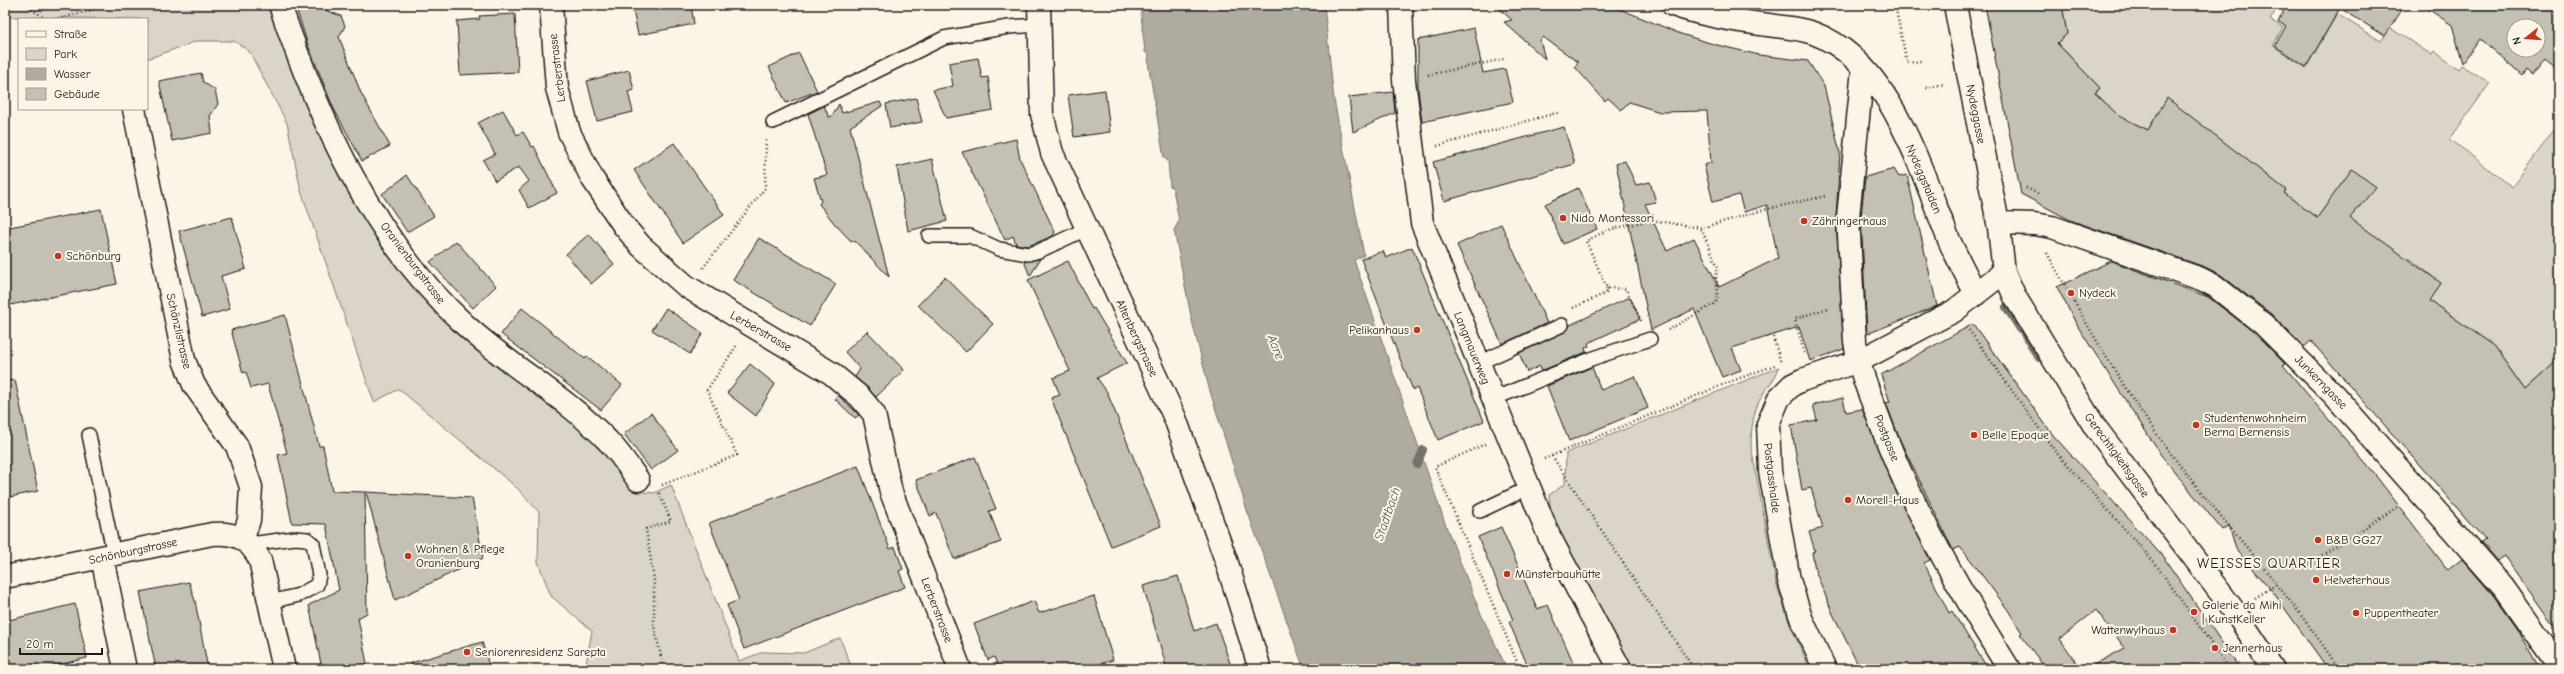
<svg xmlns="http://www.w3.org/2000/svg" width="2564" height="674" viewBox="0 0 2564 674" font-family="'Comic Neue',sans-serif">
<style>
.green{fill:#dbd5c8;stroke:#7c7872}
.water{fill:#b0aba1;stroke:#75726c}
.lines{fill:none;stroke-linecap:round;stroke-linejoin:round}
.stream{stroke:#75726c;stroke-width:8}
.building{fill:#c4c0b3;stroke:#1c1c1c;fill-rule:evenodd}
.lane-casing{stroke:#1c1c1c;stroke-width:16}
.street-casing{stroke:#1c1c1c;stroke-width:25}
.secondary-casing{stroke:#1c1c1c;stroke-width:25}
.path{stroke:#1c1c1c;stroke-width:2.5;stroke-dasharray:1 3;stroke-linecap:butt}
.lane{stroke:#fcf5e5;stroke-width:13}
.street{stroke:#fcf5e5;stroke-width:22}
.secondary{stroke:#fcf5e5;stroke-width:22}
.poi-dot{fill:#c8321e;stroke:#fcf5e5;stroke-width:1.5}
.labels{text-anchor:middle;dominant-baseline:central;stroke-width:4;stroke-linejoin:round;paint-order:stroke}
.street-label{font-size:12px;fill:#1c1c1c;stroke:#fcf5e5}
.poi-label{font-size:12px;fill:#1c1c1c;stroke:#fcf5e5;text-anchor:start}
.water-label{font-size:13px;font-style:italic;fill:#575551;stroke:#fcf5e5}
.quarter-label{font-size:14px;letter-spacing:1px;fill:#1c1c1c;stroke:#fcf5e5}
</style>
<rect width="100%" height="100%" fill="#fcf5e5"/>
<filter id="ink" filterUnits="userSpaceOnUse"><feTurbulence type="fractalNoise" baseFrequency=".025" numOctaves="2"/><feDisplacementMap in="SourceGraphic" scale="8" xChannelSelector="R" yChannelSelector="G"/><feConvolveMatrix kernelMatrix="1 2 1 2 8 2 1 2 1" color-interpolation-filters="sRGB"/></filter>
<g filter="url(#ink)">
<path class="green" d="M 5,5 L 269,5 L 311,116 L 388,252 L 431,306 L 486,358 L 587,434 L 605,452 L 632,491 L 654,493 L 671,485 L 739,661 L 763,652 L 804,653 L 840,638 L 852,669 L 585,669 L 592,631 L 551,596 L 538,562 L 539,512 L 516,487 L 399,389 L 374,402 L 301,191 L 287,123 L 249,51 L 234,41 L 197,41 L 147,59 L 147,19 L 5,17 Z
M 2062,5 L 2279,5 L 2270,20 L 2283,27 L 2273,46 L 2306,68 L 2337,14 L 2381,41 L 2390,28 L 2432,55 L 2434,51 L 2459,70 L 2462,66 L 2490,83 L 2450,139 L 2512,187 L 2557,126 L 2559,128 L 2559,359 L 2525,390 L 2489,340 L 2487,342 L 2430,301 L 2432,276 L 2408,257 L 2407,259 L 2327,205 L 2317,218 L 2284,193 L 2286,188 L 2283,189 L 2251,163 L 2245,170 L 2205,138 L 2161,108 L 2148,130 L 2116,114 L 2096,93 L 2100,88 L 2057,43 L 2067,34 Z
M 1779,367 C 1776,379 1768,385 1762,396 C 1753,411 1751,429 1751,446 L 1776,583 L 1790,625 L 1810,669 L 1630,669 L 1552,520 L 1549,495 L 1565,484 L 1566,453 Z"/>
<path class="water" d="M 1140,5 L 1324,5 L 1334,100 L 1364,255 L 1354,260 L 1446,526 L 1480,612 L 1507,669 L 1304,669 L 1247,510 L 1209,388 L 1192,321 L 1174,230 L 1179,221 L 1173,189 L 1170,186 L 1168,161 L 1164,158 L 1148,62 L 1149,55 L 1145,52 Z"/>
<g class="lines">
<path class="stream" d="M 2006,307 L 2020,329
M 2024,334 L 2028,340
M 2031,346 L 2039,358
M 1417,464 L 1423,450"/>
</g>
<path class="building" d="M 295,5 L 324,5 L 325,10 L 341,16 L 345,26 L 339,37 L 361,93 L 390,146 L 362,161 L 333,107 L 308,45 Z
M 632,5 L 691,5 L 694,24 L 638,35 Z
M 1495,5 L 1610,5 L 1681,34 L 1713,44 L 1759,55 L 1808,61 L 1824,86 L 1840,153 L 1836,218 L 1844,349 L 1810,361 L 1799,327 L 1732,348 L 1741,370 L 1722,377 L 1694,309 L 1651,330 L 1616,164 L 1625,161 L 1636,185 L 1650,182 L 1656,202 L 1645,204 L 1667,251 L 1694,238 L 1719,287 L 1778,258 L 1767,205 L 1744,212 L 1739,195 L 1713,202 L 1704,165 L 1711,163 L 1707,111 L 1660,112 L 1629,102 L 1621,110 L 1608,98 L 1605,101 L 1575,67 L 1578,62 L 1543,37 L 1540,40 L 1545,59 L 1504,22 L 1512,20 Z
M 1985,5 L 2062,5 L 2067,34 L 2057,43 L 2100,88 L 2095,93 L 2119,116 L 2148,130 L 2167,98 L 2286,190 L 2284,193 L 2317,218 L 2352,169 L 2376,187 L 2350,218 L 2441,283 L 2430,301 L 2493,345 L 2525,390 L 2559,359 L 2559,631 L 2505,556 L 2497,561 L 2481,543 L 2485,540 L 2311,341 L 2304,347 L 2271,314 L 2221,275 L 2205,267 L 2070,220 L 2021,194 Z
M 2287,5 L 2405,5 L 2385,36 L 2340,8 L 2306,67 L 2275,46 L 2286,26 L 2278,22 Z
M 2422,5 L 2559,5 L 2559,71 L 2544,59 L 2532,75 L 2526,70 L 2522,76 L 2480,39 L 2463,63 L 2452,25 ZM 2514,26 L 2538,26 L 2538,50 L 2514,50 Z
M 515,14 L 518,72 L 460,75 L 457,21 L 480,19 L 479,16 Z
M 1474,28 L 1483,73 L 1505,69 L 1513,102 L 1422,122 L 1418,89 L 1418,40 Z
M 799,53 L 817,91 L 786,103 L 769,67 Z
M 978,58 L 982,78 L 988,77 L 993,110 L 946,118 L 933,90 L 953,86 L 949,63 Z
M 629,70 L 634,90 L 628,92 L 633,112 L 597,121 L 587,81 Z
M 201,73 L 203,82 L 215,90 L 218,104 L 210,116 L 212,133 L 172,141 L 159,81 Z
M 1105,90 L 1110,132 L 1074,137 L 1068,95 Z
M 1393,92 L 1395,113 L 1353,132 L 1349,97 Z
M 916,98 L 922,122 L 890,128 L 886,104 Z
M 880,102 L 882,106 L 850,127 L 889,277 L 856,242 L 850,240 L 834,223 L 819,204 L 821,201 L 814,178 L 827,175 L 808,114 L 824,106 L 829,117 L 832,116 L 839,104 L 842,113 Z
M 503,110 L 517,135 L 523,132 L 532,147 L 534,146 L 557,193 L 529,208 L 519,190 L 529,181 L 519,167 L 495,181 L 483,160 L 495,154 L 478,123 Z
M 1564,127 L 1575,164 L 1444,201 L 1433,162 Z
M 1016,139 L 1020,159 L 1055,232 L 1053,236 L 1028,246 L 1016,244 L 1013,236 L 1005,240 L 962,152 Z
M 674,143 L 724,215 L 683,243 L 634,170 Z
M 932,159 L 947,221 L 908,231 L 897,167 Z
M 1894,169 L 1899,177 L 1907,175 L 1937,306 L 1867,334 L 1861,217 L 1865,177 Z
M 407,175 L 434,216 L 407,232 L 382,194 Z
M 1578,188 L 1597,229 L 1563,244 L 1545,204 Z
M 101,209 L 117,284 L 5,306 L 5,228 Z
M 232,217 L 246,269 L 221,276 L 230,309 L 202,317 L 179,231 Z
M 1501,224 L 1547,323 L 1502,344 L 1457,245 Z
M 589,234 L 614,264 L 591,284 L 566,254 Z
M 759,238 L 836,284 L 810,326 L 733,280 Z
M 456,241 L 496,286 L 473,308 L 430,262 Z
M 1412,247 L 1484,421 L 1438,440 L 1417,388 L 1413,390 L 1400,359 L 1361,259 L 1383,251 L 1386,258 Z
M 1040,259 L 1030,276 L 1024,261 Z
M 1068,261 L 1092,309 L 1094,308 L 1127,363 L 1097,378 L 1107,392 L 1161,526 L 1111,546 L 1051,398 L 1060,395 L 1053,378 L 1070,371 L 1028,280 Z
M 2111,261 L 2208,297 L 2255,333 L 2285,364 L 2283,365 L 2376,476 L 2448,570 L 2462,559 L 2493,595 L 2516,627 L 2540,669 L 2328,669 L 2273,592 L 2236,549 L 2229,525 L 2222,530 L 2161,455 L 2078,327 L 2057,287 Z
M 945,277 L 993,324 L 966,352 L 918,305 Z
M 1630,297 L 1640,319 L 1588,343 L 1589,346 L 1585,348 L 1586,352 L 1541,371 L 1540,366 L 1527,372 L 1519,353 L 1565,332 L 1570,325 Z
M 522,308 L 585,359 L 587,356 L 622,385 L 601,410 L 501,334 Z
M 666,308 L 703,333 L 690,354 L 652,330 Z
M 285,315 L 319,446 L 323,446 L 332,491 L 365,492 L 367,613 L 358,618 L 367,664 L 341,669 L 322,669 L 309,605 L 339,590 L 326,524 L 292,523 L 278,455 L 287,453 L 268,384 L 251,388 L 246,372 L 243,373 L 231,330 Z
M 1973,324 L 2053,435 L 2164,558 L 2240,669 L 2086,669 L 2125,648 L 2096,610 L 2060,639 L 2081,669 L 2046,669 L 2020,634 L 2022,633 L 2008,610 L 1973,563 L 1960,547 L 1953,550 L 1900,440 L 1886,403 L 1890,402 L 1881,375 Z
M 867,331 L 904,370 L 876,397 L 855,377 L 860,369 L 845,352 Z
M 750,364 L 775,384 L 756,416 L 727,393 Z
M 1592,367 L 1601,390 L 1635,376 L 1648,408 L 1569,441 L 1547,386 Z
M 15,380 L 38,491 L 5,498 L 5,381 Z
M 838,395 L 859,415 L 855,418 L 835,399 Z
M 1843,398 L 1846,412 L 1862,409 L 1892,483 L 1930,560 L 1924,563 L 1949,613 L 1952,611 L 1988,669 L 1860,669 L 1833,614 L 1815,570 L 1812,552 L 1815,551 L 1809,532 L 1823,528 L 1811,488 L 1802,490 L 1791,425 L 1817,420 L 1813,405 Z
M 651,413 L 678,450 L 651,470 L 624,434 Z
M 975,457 L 996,509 L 989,511 L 1001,542 L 954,559 L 936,513 L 930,516 L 916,480 Z
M 858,466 L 890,549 L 895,547 L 903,569 L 899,571 L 905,587 L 744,649 L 727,605 L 739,600 L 709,523 Z
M 366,492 L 472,498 L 483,558 L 395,600 Z
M 1501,527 L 1537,609 L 1548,605 L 1576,669 L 1529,669 L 1509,622 L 1513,620 L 1478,537 Z
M 1178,576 L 1194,631 L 1216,623 L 1232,669 L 1167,669 L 1143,586 Z
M 189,582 L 195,601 L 208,669 L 156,669 L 140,592 Z
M 1094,596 L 1113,660 L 1082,669 L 999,669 L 994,657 L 988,660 L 974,624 L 1034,601 L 1039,613 Z
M 75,604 L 87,658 L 41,669 L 5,669 L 5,621 Z
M 482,642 L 490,669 L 412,669 L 411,663 Z"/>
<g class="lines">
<g class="lane-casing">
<path id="lane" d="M 773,122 L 944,38 L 1009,27 L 1039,25
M 929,236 L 970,236 L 999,249 L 1028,254 L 1039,251 L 1086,229
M 1479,363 L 1562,325
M 1493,399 L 1591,359 L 1650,339
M 89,435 L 114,555
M 1480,511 L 1528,488
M 250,544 L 295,538 L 307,539 L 313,544 L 319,575 L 317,585 L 299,595 L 270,602"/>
</g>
<g class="street-casing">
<path id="street" d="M 280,5 C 319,120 373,240 464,324 C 510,367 565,396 608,441 C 620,453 629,467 638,480
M 551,5 L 557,88 L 569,132 L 592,178 L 624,226 L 641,246 L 686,286 L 831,373 L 860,397 L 874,414 L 891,492 L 960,669
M 1039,5 L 1042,114 L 1052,153 L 1175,418 L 1227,563 L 1260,669
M 1401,5 L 1404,80 L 1422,223 L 1549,536 L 1620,669
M 1673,5 C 1703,16 1736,21 1768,25 C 1782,27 1799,28 1813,33 C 1891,61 1920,170 1949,240 C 1957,258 1967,276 1976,294
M 1863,69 L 1848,217 L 1855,341 C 1858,365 1867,388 1876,411 C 1908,502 1958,587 2009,669
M 1968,73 L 1999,228 L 2004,272 L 2015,297 L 2095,427 L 2235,612 L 2273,669
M 134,109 L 184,360 L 194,385 L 237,446 L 251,487 L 249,520 L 243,538
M 1998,223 L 2034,224 L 2052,227 L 2201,279 L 2215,286 L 2263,324 L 2334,395 L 2503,587 L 2559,666
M 1859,361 L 1954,311 L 2004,272
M 102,557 L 125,669
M 5,577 L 212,534 C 235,532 249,538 260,560 L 284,669"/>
</g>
<g class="secondary-casing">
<path id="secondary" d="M 1955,5 L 1968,73
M 1825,669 L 1801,618 L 1789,580 L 1770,471 L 1768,424 L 1779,398 L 1792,385 L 1802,380 L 1859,361"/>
</g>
<path class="path" d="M 25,5 L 46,19
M 1895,5 L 1907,63 L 1921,61
M 58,19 L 111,5
M 1428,75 L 1504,59
M 1926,88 L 1944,84
M 1437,146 L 1560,112
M 2026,188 L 2039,194
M 2047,253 C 2085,322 2127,396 2175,459 C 2229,529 2290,594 2339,669
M 703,268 L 765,188 L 766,140
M 1573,308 L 1606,293 L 1607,288
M 1641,321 L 1626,289 L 1607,288 L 1586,241 L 1608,230 L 1651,220 L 1701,228 L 1767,209 L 1826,196
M 1668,330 L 1716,303 C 1721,289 1713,281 1718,267 L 1701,228
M 1969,330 L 2055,451 L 2155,563 L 2229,669
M 1773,337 L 1781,363
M 1804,353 L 1795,319 L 1828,308
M 1485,444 L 1435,467 L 1520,669
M 1552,456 L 1694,669
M 1544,459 L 1727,383 L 1775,365
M 662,485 L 737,455 L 707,390 L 737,345
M 659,493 L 671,521 L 646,529 L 654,580 L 654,626 L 664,669
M 2305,566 L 2399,506
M 2255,598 L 2277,584"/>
<use href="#lane" class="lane"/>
<use href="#street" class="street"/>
<use href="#secondary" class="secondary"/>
</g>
</g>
<g class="poi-dot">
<circle cx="1563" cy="218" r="4"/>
<circle cx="1804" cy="221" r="4"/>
<circle cx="58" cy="256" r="4"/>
<circle cx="2071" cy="293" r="4"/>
<circle cx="1417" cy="330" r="4"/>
<circle cx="2196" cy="425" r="4"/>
<circle cx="1974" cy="435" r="4"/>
<circle cx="1848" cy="500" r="4"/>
<circle cx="2318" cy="540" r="4"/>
<circle cx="408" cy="556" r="4"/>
<circle cx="1507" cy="574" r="4"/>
<circle cx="2316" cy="580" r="4"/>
<circle cx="2194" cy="612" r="4"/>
<circle cx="2356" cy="613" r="4"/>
<circle cx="2173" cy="630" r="4"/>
<circle cx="2215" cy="648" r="4"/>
<circle cx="467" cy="652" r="4"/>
</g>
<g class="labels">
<g class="street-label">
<text transform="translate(557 68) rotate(-97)">Lerberstrasse</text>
<text transform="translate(1976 114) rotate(79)">Nydeggasse</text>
<text transform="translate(1924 179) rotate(67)">Nydeggstalden</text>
<text transform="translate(413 263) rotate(53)">Oranienburgstrasse</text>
<text transform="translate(179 331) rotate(77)">Schänzlistrasse</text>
<text transform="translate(761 331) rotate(30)">Lerberstrasse</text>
<text transform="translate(1137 338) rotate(65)">Altenbergstrasse</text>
<text transform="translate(1472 348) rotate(68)">Langmauerweg</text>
<text transform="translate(2321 382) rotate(46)">Junkerngasse</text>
<text transform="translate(1887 438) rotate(68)">Postgasse</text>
<text transform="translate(2117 455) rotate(54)">Gerechtigkeitsgasse</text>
<text transform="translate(1772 478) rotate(83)">Postgasshalde</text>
<text transform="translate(133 551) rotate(-12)">Schönburgstrasse</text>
<text transform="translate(937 610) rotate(69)">Lerberstrasse</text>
</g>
<g class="poi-label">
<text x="1571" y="218">Nido Montessori</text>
<text x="1812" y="221">Zähringerhaus</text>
<text x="66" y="256">Schönburg</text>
<text x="2079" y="293">Nydeck</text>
<text x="1409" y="330" text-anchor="end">Pelikanhaus</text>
<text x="2204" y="418">Studentenwohnheim<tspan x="2204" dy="14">Berna Bernensis</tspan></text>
<text x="1982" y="435">Belle Epoque</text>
<text x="1856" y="500">Morell-Haus</text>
<text x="2326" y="540">B&amp;B GG27</text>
<text x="416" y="549">Wohnen &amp; Pflege<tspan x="416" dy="14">Oranienburg</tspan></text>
<text x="1515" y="574">Münsterbauhütte</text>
<text x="2324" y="580">Helveterhaus</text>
<text x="2202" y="605">Galerie da Mihi<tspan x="2202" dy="14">| KunstKeller</tspan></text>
<text x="2364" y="613">Puppentheater</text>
<text x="2165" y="630" text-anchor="end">Wattenwylhaus</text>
<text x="2223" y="648">Jennerhaus</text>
<text x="475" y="652">Seniorenresidenz Sarepta</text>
</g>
<g class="water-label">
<text transform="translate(1276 347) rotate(68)">Aare</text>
<text transform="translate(1387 514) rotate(-71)">Stadtbach</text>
</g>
<g class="quarter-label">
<text x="2269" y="563">WEISSES QUARTIER</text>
</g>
</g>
<rect width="2564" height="674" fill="none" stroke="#fcf5e5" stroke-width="20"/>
<rect x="10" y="10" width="2544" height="654" fill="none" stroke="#1c1c1c" stroke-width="1.5" filter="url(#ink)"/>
<rect x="18" y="18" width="130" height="92" fill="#fcf5e5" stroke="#a29e95"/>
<rect x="26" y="31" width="20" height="6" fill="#fcf5e5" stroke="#a29e95"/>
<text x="54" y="38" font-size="12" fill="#1c1c1c">Straße</text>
<rect x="26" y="48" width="20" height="12" fill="#dbd5c8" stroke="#a29e95"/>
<text x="54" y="58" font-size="12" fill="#1c1c1c">Park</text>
<rect x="26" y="68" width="20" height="12" fill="#b0aba1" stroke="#a29e95"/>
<text x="54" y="78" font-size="12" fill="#1c1c1c">Wasser</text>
<rect x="26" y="88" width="20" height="12" fill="#c4c0b3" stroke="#a29e95"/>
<text x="54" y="98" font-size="12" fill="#1c1c1c">Gebäude</text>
<g transform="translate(2526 38) rotate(253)"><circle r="19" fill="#fcf5e5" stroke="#a29e95"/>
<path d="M0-3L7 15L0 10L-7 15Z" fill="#c8321e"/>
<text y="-6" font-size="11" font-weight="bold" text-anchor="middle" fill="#1c1c1c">N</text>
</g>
<path d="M20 648v6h82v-6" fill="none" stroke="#1c1c1c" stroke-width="2"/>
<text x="26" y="648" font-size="12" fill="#1c1c1c" stroke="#fcf5e5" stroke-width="3" paint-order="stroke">20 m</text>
</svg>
